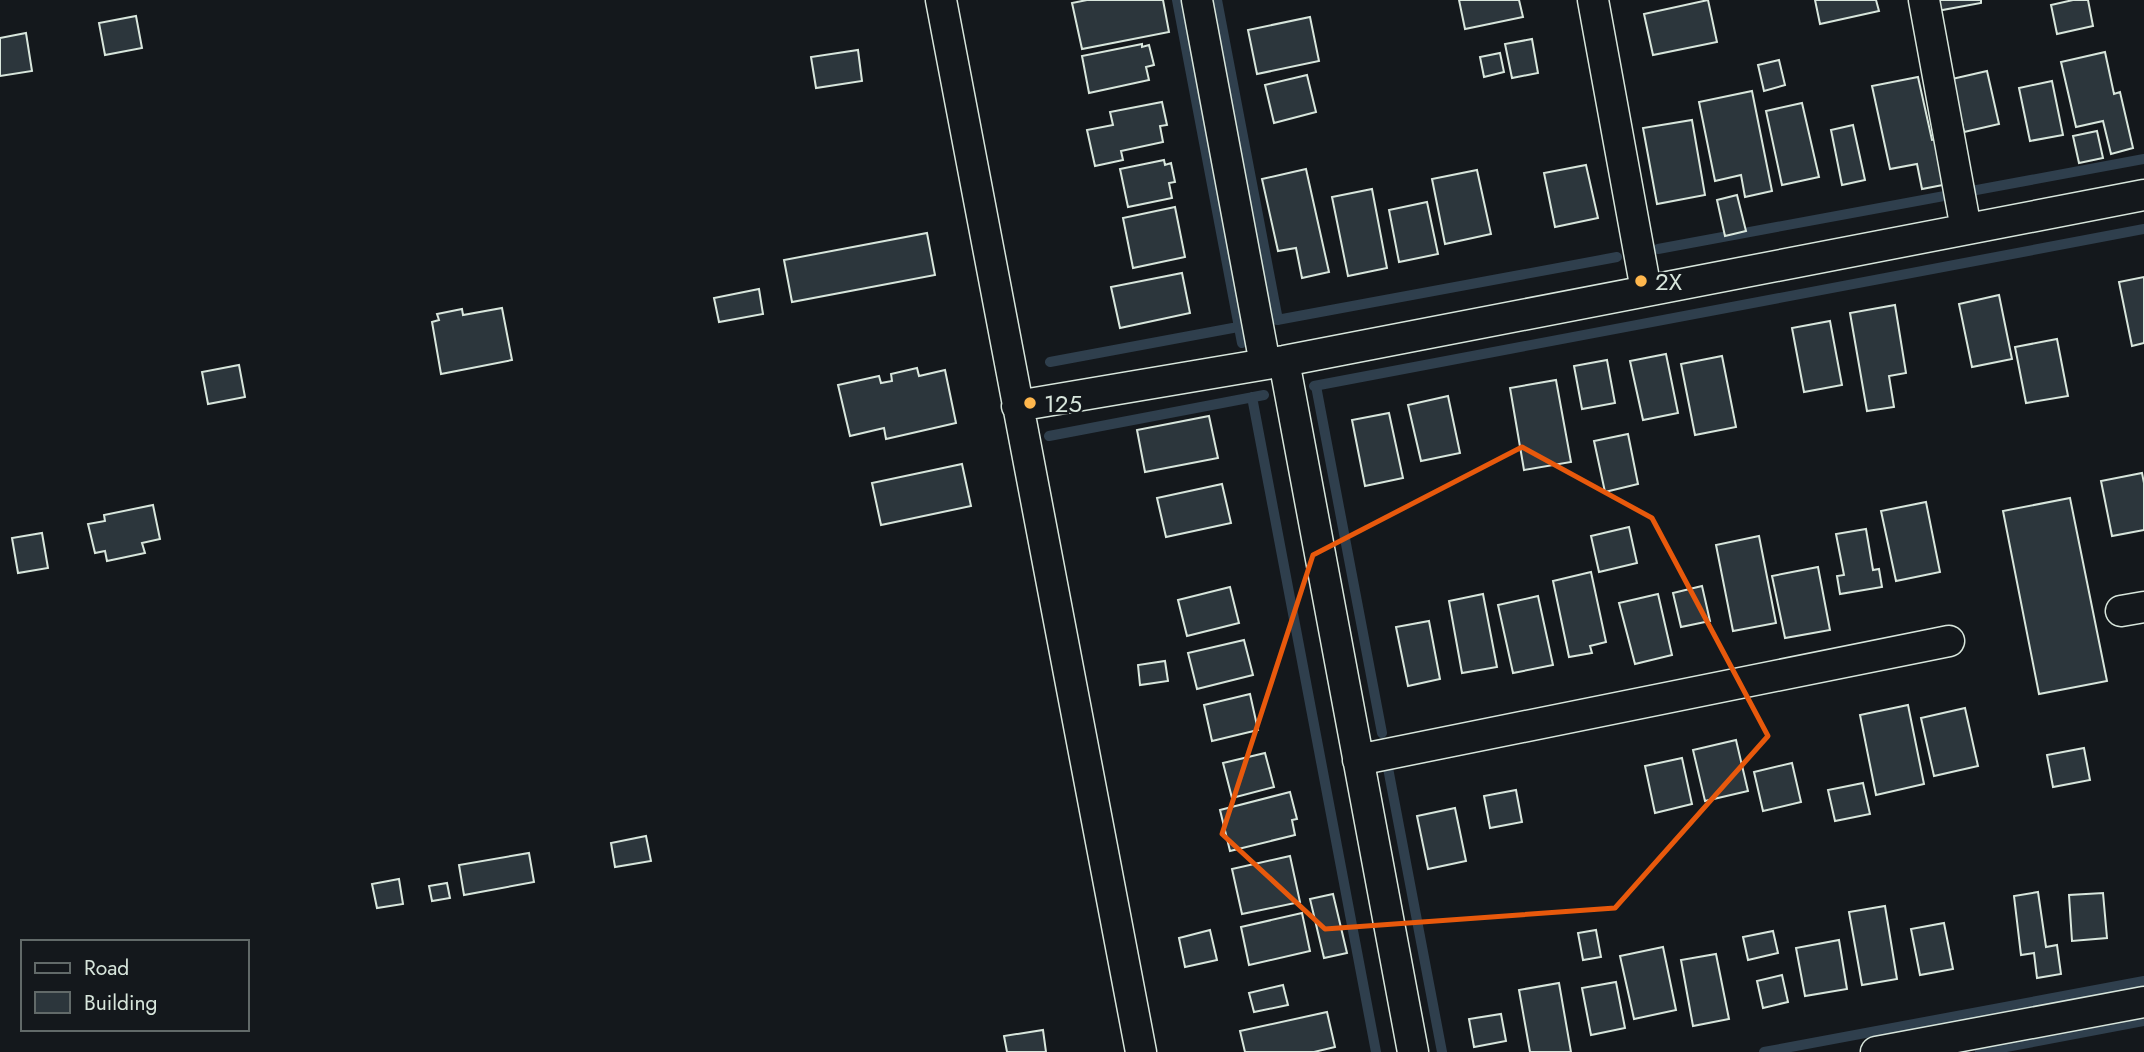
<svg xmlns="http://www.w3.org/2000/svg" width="2144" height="1052" viewBox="0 0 2144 1052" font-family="Jost,sans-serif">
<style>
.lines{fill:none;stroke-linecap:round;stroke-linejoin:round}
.stream{stroke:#2f3f4d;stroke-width:10}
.building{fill:#2c363c;stroke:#d8e6dc;stroke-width:2}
.street-casing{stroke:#d8e6dc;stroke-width:33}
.street{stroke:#14181c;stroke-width:30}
.marked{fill:none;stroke:#e8590c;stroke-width:5;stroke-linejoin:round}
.poi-dot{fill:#ffb74d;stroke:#14181c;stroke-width:2.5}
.labels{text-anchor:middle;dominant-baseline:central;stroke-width:5;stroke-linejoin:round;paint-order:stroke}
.poi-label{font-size:24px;fill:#d8e6dc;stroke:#14181c;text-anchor:start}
</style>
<rect width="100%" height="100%" fill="#14181c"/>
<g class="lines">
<path class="stream" d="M 1177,0 L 1242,343
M 1217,0 L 1278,320
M 1658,249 L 2144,159
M 1277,320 L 1617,257
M 1050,362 L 1238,327
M 1314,386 L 2144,229
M 1316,386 L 1382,733
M 1252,397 L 1376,1052
M 1049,436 L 1264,395
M 1388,768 L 1442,1052
M 1764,1052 L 2144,981
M 1980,1052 L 2144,1021"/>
</g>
<path class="building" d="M 1087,0 L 1163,0 L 1169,32 L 1082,49 L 1072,3 Z
M 1459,0 L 1519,0 L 1523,17 L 1465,29 Z
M 1708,0 L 1717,42 L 1653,55 L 1644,14 Z
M 1815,0 L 1876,0 L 1879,11 L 1820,24 Z
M 1935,0 L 1981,0 L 1981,3 L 1937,11 Z
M 2073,0 L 2088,0 L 2093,26 L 2057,34 L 2051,5 Z
M 136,16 L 142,48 L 105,55 L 99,23 Z
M 1310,17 L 1319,61 L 1257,74 L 1248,30 Z
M 26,33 L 32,71 L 0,76 L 0,38 Z
M 1532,39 L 1538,73 L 1512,78 L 1505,44 Z
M 1142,44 L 1142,47 L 1149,45 L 1154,65 L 1146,67 L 1149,80 L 1089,93 L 1082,56 Z
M 858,50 L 862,81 L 816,88 L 811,57 Z
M 2105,52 L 2114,94 L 2120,92 L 2133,148 L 2111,154 L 2103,121 L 2076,127 L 2061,62 Z
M 1500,53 L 1504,72 L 1484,77 L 1480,57 Z
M 1779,60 L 1785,85 L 1764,91 L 1758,65 Z
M 1987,71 L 1999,124 L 1964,132 L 1952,79 Z
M 1307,75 L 1316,112 L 1274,123 L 1265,85 Z
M 1918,77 L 1932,140 L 1939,139 L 1948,184 L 1922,189 L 1917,164 L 1890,169 L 1872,86 Z
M 2052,81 L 2063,135 L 2030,141 L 2019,88 Z
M 1752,91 L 1772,191 L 1745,197 L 1741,175 L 1715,181 L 1699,102 Z
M 1162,102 L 1167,125 L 1160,126 L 1163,142 L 1121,151 L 1123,160 L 1095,166 L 1087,130 L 1113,125 L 1110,112 Z
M 1802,103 L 1819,177 L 1782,185 L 1766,111 Z
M 1692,120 L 1705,195 L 1657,204 L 1643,128 Z
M 1853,125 L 1865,180 L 1842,185 L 1831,130 Z
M 2097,131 L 2103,158 L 2079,163 L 2073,136 Z
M 1164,160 L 1165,165 L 1171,163 L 1175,182 L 1169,183 L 1172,198 L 1128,207 L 1120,169 Z
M 1586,165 L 1598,218 L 1555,227 L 1544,173 Z
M 1306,169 L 1329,272 L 1302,278 L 1296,248 L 1278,251 L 1262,179 Z
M 1477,170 L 1491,234 L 1445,244 L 1432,179 Z
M 1372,189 L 1387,268 L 1348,276 L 1332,197 Z
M 1737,195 L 1746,231 L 1725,236 L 1717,200 Z
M 1427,202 L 1438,254 L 1399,262 L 1389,210 Z
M 1175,207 L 1185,257 L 1133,268 L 1123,218 Z
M 927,233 L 935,275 L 792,302 L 784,260 Z
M 1182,273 L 1190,313 L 1120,328 L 1111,287 Z
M 2144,277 L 2144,343 L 2132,346 L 2119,282 Z
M 759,289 L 763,314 L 719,322 L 714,298 Z
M 1999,295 L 2012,359 L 1972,367 L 1959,304 Z
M 1895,305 L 1906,373 L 1889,376 L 1894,407 L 1867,411 L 1850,313 Z
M 502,308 L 512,360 L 441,374 L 432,322 L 439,320 L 437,314 L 462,309 L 463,315 Z
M 1830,321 L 1842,385 L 1804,392 L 1792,328 Z
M 2057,339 L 2068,396 L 2026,403 L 2015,347 Z
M 1666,354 L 1678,413 L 1643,420 L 1630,361 Z
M 1722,356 L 1736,427 L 1695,435 L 1681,364 Z
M 1607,360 L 1615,403 L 1582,409 L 1574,366 Z
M 239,365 L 245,397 L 208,404 L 202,372 Z
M 917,368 L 919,376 L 945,370 L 956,423 L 886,439 L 884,428 L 850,436 L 838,385 L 879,376 L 881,383 L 892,381 L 891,374 Z
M 1556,380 L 1571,462 L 1524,470 L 1510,388 Z
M 1448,396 L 1460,453 L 1421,461 L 1408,405 Z
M 1389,413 L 1403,478 L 1365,486 L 1352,420 Z
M 1209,416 L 1218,458 L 1145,472 L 1137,430 Z
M 1628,434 L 1638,484 L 1605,492 L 1594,441 Z
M 962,464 L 971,506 L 881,525 L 872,483 Z
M 2142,473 L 2144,483 L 2144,530 L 2112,536 L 2101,481 Z
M 1222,484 L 1231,523 L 1166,537 L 1157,498 Z
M 2070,498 L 2107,681 L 2039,694 L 2003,511 Z
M 1926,502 L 1940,572 L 1896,581 L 1881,511 Z
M 153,505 L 160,539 L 142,543 L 145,553 L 107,561 L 105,551 L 95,553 L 88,524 L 105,521 L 104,515 Z
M 1629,527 L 1637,563 L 1599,572 L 1591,536 Z
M 1866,529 L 1873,570 L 1879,569 L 1882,587 L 1840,594 L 1837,576 L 1844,575 L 1836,534 Z
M 42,533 L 48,568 L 18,573 L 12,538 Z
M 1759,536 L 1776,623 L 1733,631 L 1716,545 Z
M 1818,567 L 1830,630 L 1785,638 L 1772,576 Z
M 1591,572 L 1606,642 L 1590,646 L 1592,653 L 1569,657 L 1553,581 Z
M 1702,586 L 1710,621 L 1681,627 L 1673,593 Z
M 1230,587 L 1239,623 L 1187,636 L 1178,600 Z
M 1483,594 L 1497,667 L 1462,673 L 1449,601 Z
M 1658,594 L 1672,655 L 1635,664 L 1619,603 Z
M 1538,596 L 1553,665 L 1513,673 L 1498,605 Z
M 1429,621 L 1440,679 L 1408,686 L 1396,627 Z
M 1244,640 L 1253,675 L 1197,689 L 1188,653 Z
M 1165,661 L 1168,681 L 1140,685 L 1138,665 Z
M 1250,694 L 1258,730 L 1212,741 L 1204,705 Z
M 1908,705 L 1924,784 L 1876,795 L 1860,715 Z
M 1965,708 L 1978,766 L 1934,776 L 1921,718 Z
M 1736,740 L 1748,791 L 1705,801 L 1693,750 Z
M 2084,748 L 2090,780 L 2053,787 L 2047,755 Z
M 1265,753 L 1274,787 L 1232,798 L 1223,763 Z
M 1682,758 L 1692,804 L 1655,813 L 1645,766 Z
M 1792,763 L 1801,802 L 1763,811 L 1754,772 Z
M 1863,783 L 1870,814 L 1835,821 L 1828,790 Z
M 1516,790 L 1522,822 L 1490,828 L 1484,796 Z
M 1290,792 L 1297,819 L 1292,820 L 1295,835 L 1230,851 L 1220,810 Z
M 1455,808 L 1466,861 L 1428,869 L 1417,816 Z
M 646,836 L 651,861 L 615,867 L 611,843 Z
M 529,853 L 534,882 L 464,895 L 459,865 Z
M 1290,856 L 1300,902 L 1242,914 L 1232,869 Z
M 399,879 L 403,904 L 377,908 L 372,884 Z
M 447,883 L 450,898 L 432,901 L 429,886 Z
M 2038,892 L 2046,947 L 2057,945 L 2061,974 L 2037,978 L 2034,953 L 2021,955 L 2014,896 Z
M 2103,893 L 2107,938 L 2072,941 L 2069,895 Z
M 1333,894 L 1347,953 L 1324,958 L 1310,899 Z
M 1885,906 L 1897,979 L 1862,985 L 1849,912 Z
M 1302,913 L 1310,951 L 1249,965 L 1241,927 Z
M 1944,923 L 1953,969 L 1920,975 L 1911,929 Z
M 1210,930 L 1217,960 L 1185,967 L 1179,938 Z
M 1596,930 L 1601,957 L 1583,960 L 1578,933 Z
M 1773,931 L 1778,953 L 1748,960 L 1743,937 Z
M 1839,940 L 1847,989 L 1805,996 L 1796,948 Z
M 1663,947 L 1676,1010 L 1634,1019 L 1620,956 Z
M 1716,954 L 1729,1019 L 1693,1026 L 1681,960 Z
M 1782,975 L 1788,1002 L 1763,1008 L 1757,981 Z
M 1616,982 L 1625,1028 L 1591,1035 L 1582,988 Z
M 1559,983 L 1571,1052 L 1530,1052 L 1519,990 Z
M 1283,985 L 1288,1005 L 1254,1012 L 1249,993 Z
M 1327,1012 L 1335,1047 L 1314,1052 L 1245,1052 L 1240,1031 Z
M 1501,1014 L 1506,1041 L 1474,1047 L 1469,1019 Z
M 1043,1030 L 1046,1052 L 1007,1052 L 1004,1036 Z"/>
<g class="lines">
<g class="street-casing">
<path id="street" d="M 941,0 L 1141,1052
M 1197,0 L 1265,364
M 1593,0 L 1646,290
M 1924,0 L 1966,229
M 1284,361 L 1413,1052
M 1017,406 L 1284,361 L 2144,195
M 2121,611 L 2144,607
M 1358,760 L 1949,641
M 1876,1052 L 2144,1002"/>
</g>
<use href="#street" class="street"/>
</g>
<path class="marked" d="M 1522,447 L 1652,518 L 1768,736 L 1615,908 L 1325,929 L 1222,834 L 1313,555 Z"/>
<g class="poi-dot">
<circle cx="1641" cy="281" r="7"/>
<circle cx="1030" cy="403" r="7"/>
</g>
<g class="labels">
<g class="poi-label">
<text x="1655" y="281">2X</text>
<text x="1044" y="403">125</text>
</g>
</g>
<rect x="21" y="940" width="228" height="91" fill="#14181c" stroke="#626a69" stroke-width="2"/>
<rect x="35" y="963" width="35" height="10" fill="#14181c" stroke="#626a69" stroke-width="2"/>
<text x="84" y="975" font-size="21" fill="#d8e6dc">Road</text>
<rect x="35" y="992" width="35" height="21" fill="#2c363c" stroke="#626a69" stroke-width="2"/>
<text x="84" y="1010" font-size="21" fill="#d8e6dc">Building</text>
</svg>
